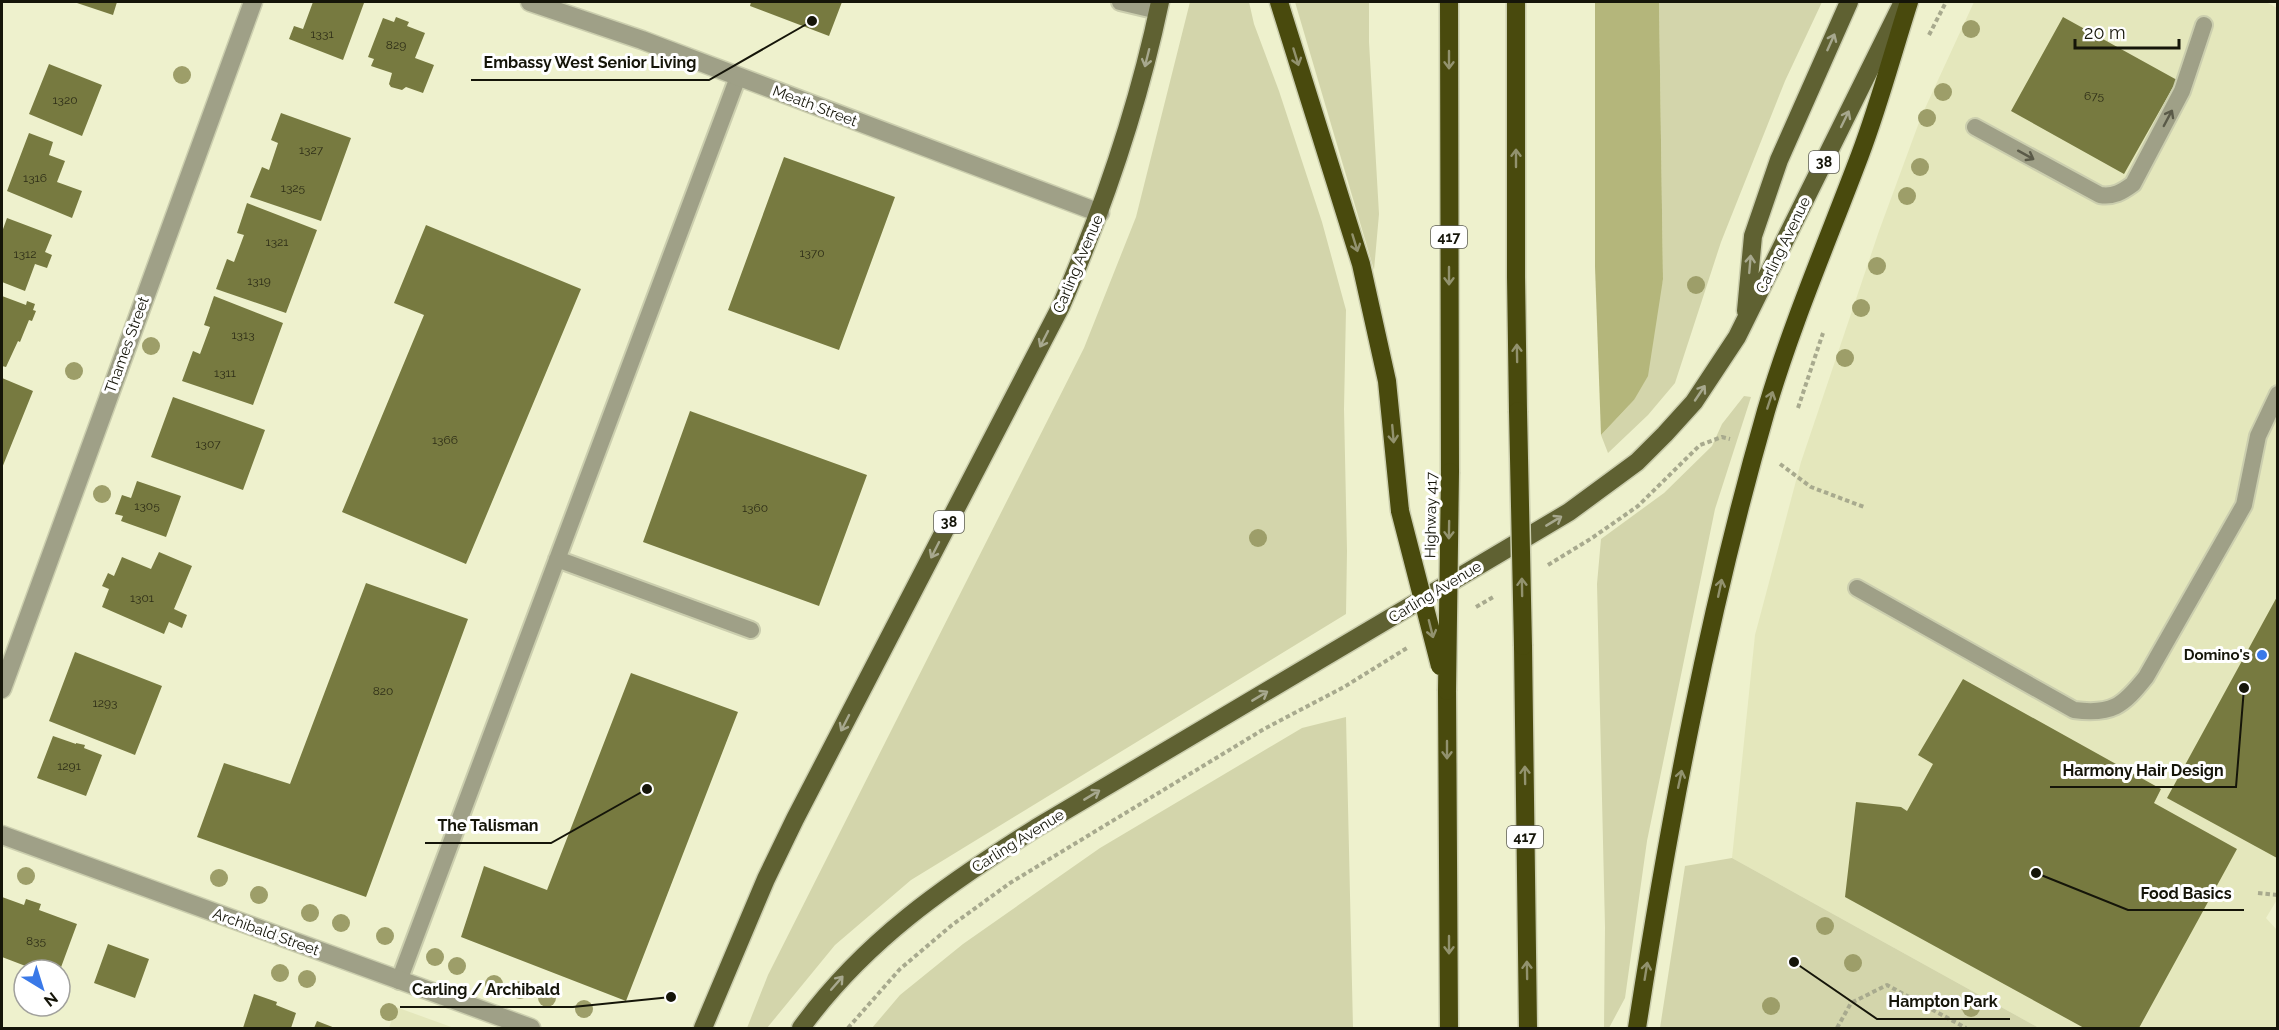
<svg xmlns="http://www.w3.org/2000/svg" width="2279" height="1030" viewBox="0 0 2279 1030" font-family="Raleway,sans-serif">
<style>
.built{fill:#e4e7bc}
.green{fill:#d3d5ab}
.forest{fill:#b4b67b}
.building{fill:#777a40}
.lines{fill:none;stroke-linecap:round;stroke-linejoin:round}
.lane-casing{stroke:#cbceae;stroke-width:20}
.street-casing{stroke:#cbceae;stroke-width:21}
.primary-casing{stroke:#cbceae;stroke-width:21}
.highway-casing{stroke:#cbceae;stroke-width:21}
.path{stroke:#a8aa8e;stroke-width:4;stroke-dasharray:4.5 3;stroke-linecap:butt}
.lane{stroke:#9fa087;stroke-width:16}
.street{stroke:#9fa087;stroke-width:18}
.primary{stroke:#5f6132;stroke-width:18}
.highway{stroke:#494a0d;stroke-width:18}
.highway-bridge-casing{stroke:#cbceae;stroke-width:21;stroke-linecap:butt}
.highway-bridge{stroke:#494a0d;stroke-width:18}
.tree{fill:#9d9e69}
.oneway{stroke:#a7a88e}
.oneway2{stroke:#92926e}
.oneway3{stroke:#5a5a48}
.poi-dot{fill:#3a79e8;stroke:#fff;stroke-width:2}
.labels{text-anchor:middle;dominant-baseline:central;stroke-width:6;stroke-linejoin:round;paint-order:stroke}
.number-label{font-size:12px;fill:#2e2e17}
.shield{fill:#fff;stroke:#5b5b53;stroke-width:1.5}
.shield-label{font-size:14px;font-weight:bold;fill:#151509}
.street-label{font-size:15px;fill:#151509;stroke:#fff}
.poi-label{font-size:15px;font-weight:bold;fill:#151509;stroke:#fff;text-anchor:end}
.leader{fill:none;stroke:#151509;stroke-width:2}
.callout-dot{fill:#151509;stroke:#fff;stroke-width:2}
.callout-label{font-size:16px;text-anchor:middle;font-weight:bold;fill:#151509;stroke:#fff;stroke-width:6;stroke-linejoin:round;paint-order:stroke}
</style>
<rect width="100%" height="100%" fill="#eef1cd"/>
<path class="built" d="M 1974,2 L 2266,2 L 2277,8 L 2278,898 L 2266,918 L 2277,930 L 2277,1028 L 2039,1028 L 1732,858 L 1755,635 L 1801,462 L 1879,231 L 1921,117 Z
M 396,1007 L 454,1028 L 389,1028 Z"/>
<path class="green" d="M 1190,2 L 1249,2 L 1254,24 L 1279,91 L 1322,222 L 1346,310 L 1344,409 L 1347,551 L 1346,614 L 911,880 L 835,945 L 767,1028 L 747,1028 L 768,975 L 1084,348 L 1136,217 Z
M 1295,2 L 1369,2 L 1369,42 L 1379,214 L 1374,270 Z
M 1659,2 L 1822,2 L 1785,81 L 1721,242 L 1675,383 L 1648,415 L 1608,453 L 1601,435 L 1634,400 L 1663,279 Z
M 1744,396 L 1751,397 L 1715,509 L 1647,841 L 1625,998 L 1609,1028 L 1604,1028 L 1605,927 L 1597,584 L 1601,539 L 1664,493 L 1712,446 L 1722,424 Z
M 1346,717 L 1353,1028 L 872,1028 L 900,995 L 963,944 L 1100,848 L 1302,728 Z
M 1732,858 L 2039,1028 L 1660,1028 L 1685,866 Z"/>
<path class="forest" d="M 1595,2 L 1659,2 L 1663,279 L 1648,376 L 1634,400 L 1601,435 L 1595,267 Z"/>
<path class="building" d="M 74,2 L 117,2 L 113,15 Z
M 313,2 L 364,3 L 343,60 L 289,39 L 294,26 L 303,29 Z
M 751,2 L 842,2 L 829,36 L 750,6 Z
M 396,17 L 409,22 L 407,26 L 425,33 L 415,58 L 434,65 L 423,93 L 406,87 L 402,90 L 391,87 L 389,84 L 392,73 L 371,66 L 374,59 L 368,57 L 383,18 L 394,22 Z
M 2063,17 L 2177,80 L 2124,174 L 2011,111 Z
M 49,64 L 102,85 L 82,136 L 29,114 Z
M 281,113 L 351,138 L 321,221 L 250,197 L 262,167 L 269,170 L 278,143 L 271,140 Z
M 29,133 L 53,142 L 49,155 L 65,161 L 57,182 L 82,191 L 72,218 L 7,191 Z
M 784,157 L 895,197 L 839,350 L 728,310 Z
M 247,203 L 317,230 L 286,313 L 216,289 L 227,259 L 234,262 L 244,235 L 237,233 Z
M 7,218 L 52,235 L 45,252 L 52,255 L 47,268 L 35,264 L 25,291 L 2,282 L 2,232 Z
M 426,225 L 581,289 L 466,564 L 342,512 L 424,315 L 394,303 Z
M 2,296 L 26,305 L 27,301 L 35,304 L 33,310 L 36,311 L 32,321 L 29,320 L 20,342 L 18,341 L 6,367 L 2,366 Z
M 214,296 L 283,323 L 253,405 L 182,381 L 193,351 L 200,354 L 210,327 L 204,325 Z
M 2,378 L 33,391 L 2,468 Z
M 173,397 L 265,430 L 243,490 L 151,457 Z
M 690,411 L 867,475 L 819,606 L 643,542 Z
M 137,481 L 181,496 L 166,537 L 121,521 L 123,516 L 115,514 L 122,495 L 131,498 Z
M 159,552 L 192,566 L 174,609 L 187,615 L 182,628 L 169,622 L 164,634 L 102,607 L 109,589 L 102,586 L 108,573 L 114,576 L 122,557 L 151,569 Z
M 366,583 L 468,619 L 366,897 L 197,837 L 224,763 L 290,784 Z
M 2278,595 L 2278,856 L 2277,858 L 2167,798 Z
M 75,652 L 162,686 L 135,755 L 49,721 Z
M 631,673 L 738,712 L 626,1001 L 461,937 L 484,866 L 547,890 Z
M 1963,679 L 2161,789 L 2154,803 L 2237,849 L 2139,1028 L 2084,1028 L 1845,897 L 1856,802 L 1901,807 L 1907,811 L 1933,764 L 1918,755 Z
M 53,736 L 76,744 L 76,743 L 85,745 L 84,748 L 102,755 L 86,796 L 37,778 Z
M 2,897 L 24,905 L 26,899 L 41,904 L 39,910 L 77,924 L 60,970 L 36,970 L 2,957 Z
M 108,944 L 149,959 L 135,998 L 94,983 Z
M 254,994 L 277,1002 L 276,1005 L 296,1013 L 291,1028 L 243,1028 Z
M 317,1021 L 335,1028 L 314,1028 Z"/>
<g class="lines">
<g class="lane-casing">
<path id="lane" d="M 1120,2 L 1158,11
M 1975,127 L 2100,195 C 2114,197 2122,192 2133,184 L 2182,91 L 2204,25
M 557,559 L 751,630
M 1857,588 L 2074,710 C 2112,715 2123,706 2146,677 L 2244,505 L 2258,436 L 2278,394
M 399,981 L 738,77"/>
</g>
<g class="street-casing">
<path id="street" d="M 530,2 L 642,40 L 1100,213
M 2,689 L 253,2
M 2,835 L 531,1028"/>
</g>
<g class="primary-casing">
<path id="primary" d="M 1746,311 L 1753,236 L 1779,160 L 1849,2
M 703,1028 L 766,879 L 795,819 L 1061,306 C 1104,207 1138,107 1160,2
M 801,1028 C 864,941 946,885 1036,828 L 1569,512 L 1637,462 L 1665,434 L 1694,402 L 1737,337 L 1903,2"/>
</g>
<g class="highway-casing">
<path id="highway" d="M 1279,2 L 1361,264 L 1387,381 L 1400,511
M 1449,2 L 1450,472
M 1516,2 L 1516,277 L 1518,411
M 1523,646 L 1528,1028
M 1447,691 L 1449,1028
M 1637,1028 C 1669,821 1708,613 1766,411 C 1792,323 1828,240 1860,155 C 1879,105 1893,52 1909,2"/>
</g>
<path class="path" d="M 1929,35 L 1946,2
M 1798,408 L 1823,333
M 1780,464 L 1811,487 L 1864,507
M 1548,565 L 1592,538 L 1638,506 L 1700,445 L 1722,437 L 1730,439
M 1476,607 L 1495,596
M 2258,893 L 2278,895
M 848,1028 L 900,969 L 952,925 L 1010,883 L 1264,729 L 1344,687 L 1407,648
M 1837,1028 L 1851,1003 L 1887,985 L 1966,1028"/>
<use href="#lane" class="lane"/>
<use href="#street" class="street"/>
<use href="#primary" class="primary"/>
<use href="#highway" class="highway"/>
<g class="highway-bridge-casing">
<path id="highway-bridge" d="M 1518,411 L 1523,646
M 1400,511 L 1440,666
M 1447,691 L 1450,472"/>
</g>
<use href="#highway-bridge" class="highway-bridge"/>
</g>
<g class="tree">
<circle cx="1971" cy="29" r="9"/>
<circle cx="182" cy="75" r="9"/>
<circle cx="1943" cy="92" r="9"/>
<circle cx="1927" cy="118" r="9"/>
<circle cx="1920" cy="167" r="9"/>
<circle cx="1907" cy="196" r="9"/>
<circle cx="1877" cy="266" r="9"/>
<circle cx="1696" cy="285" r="9"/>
<circle cx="1861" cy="308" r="9"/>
<circle cx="151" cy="346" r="9"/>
<circle cx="1845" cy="358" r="9"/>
<circle cx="74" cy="371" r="9"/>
<circle cx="102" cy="494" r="9"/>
<circle cx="1258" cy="538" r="9"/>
<circle cx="26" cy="876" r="9"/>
<circle cx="219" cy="878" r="9"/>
<circle cx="259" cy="895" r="9"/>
<circle cx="310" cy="913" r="9"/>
<circle cx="341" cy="923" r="9"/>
<circle cx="1825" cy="926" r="9"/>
<circle cx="385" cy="936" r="9"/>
<circle cx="435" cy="957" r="9"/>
<circle cx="1853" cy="963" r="9"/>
<circle cx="457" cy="966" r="9"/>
<circle cx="280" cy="973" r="9"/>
<circle cx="307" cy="979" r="9"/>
<circle cx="494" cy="984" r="9"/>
<circle cx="520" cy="990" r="9"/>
<circle cx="547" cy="998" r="9"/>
<circle cx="1771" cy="1006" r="9"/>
<circle cx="1971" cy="1008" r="9"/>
<circle cx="584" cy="1009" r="9"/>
<circle cx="389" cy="1012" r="9"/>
</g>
<defs><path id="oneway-shaft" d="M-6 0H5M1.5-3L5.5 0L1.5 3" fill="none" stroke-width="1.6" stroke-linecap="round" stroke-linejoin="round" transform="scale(1.5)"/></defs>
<g class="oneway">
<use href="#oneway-shaft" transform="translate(1831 42) rotate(-66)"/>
<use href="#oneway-shaft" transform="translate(1147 58) rotate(104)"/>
<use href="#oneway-shaft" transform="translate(1845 119) rotate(-64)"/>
<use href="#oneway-shaft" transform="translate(1750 264) rotate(-85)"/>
<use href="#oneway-shaft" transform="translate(1044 339) rotate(117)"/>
<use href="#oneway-shaft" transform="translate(1700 393) rotate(-56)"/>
<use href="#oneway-shaft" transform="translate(1554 521) rotate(-31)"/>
<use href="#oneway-shaft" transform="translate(935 550) rotate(117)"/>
<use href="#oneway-shaft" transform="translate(1260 696) rotate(-31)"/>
<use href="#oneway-shaft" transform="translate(845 723) rotate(117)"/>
<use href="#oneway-shaft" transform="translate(1092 795) rotate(-31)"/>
<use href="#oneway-shaft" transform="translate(837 983) rotate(-49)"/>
</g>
<g class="oneway2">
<use href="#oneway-shaft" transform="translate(1296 57) rotate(73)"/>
<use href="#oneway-shaft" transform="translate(1449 60) rotate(90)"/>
<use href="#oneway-shaft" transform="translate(1516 158) rotate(-90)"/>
<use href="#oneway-shaft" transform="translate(1355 243) rotate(73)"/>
<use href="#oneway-shaft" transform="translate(1449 276) rotate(90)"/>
<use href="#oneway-shaft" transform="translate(1517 353) rotate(-91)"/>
<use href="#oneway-shaft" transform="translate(1770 400) rotate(-72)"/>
<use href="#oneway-shaft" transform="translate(1393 434) rotate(85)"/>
<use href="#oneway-shaft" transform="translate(1449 530) rotate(91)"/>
<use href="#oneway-shaft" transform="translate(1522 587) rotate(-91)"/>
<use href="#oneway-shaft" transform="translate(1720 588) rotate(-78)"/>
<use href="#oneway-shaft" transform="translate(1431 629) rotate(76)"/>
<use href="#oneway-shaft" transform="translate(1447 750) rotate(90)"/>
<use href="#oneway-shaft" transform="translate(1525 775) rotate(-91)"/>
<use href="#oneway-shaft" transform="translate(1680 779) rotate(-78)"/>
<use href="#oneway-shaft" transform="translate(1449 945) rotate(90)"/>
<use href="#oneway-shaft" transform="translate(1527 970) rotate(-91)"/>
<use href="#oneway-shaft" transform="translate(1646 971) rotate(-81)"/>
</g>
<g class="oneway3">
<use href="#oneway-shaft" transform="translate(2168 118) rotate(-62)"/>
<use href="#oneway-shaft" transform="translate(2026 155) rotate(29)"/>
</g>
<circle class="poi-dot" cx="2262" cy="655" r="6"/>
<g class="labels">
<g class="number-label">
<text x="322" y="34">1331</text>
<text x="396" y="45">829</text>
<text x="2094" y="96">675</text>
<text x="65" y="100">1320</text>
<text x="311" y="150">1327</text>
<text x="35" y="178">1316</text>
<text x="293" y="188">1325</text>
<text x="277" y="242">1321</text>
<text x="812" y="253">1370</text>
<text x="25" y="254">1312</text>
<text x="259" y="281">1319</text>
<text x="243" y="335">1313</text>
<text x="225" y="373">1311</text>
<text x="445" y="440">1366</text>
<text x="208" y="444">1307</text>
<text x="147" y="506">1305</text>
<text x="755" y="508">1360</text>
<text x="142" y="598">1301</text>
<text x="383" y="691">820</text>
<text x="105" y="703">1293</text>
<text x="69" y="766">1291</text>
<text x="36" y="941">835</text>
</g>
<g class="shield">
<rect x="1809" y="151" width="30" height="22" rx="4.5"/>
<rect x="1431" y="226" width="36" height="22" rx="4.5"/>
<rect x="934" y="511" width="30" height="22" rx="4.5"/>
<rect x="1507" y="826" width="36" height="22" rx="4.5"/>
</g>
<g class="shield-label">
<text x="1824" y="162">38</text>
<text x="1449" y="237">417</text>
<text x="949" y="522">38</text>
<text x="1525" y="837">417</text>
</g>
<g class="street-label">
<text transform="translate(815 106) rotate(21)">Meath Street</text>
<text transform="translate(1783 245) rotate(-64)">Carling Avenue</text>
<text transform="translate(1078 264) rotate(-67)">Carling Avenue</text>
<text transform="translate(127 345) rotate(-70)">Thames Street</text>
<text transform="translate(1431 515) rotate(-89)">Highway 417</text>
<text transform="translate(1435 592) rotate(-31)">Carling Avenue</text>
<text transform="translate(1018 841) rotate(-32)">Carling Avenue</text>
<text transform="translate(266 932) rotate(20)">Archibald Street</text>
</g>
<g class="poi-label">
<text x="2250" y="655">Domino's</text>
</g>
</g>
<path class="leader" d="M812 21L709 80H471M2244 688L2236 787H2050M647 789L551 843H425M2036 873L2128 910H2244M671 997L573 1007H400M1794 962L1877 1019H2010"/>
<g class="callout-dot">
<circle cx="812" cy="21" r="6"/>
<circle cx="2244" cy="688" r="6"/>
<circle cx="647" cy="789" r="6"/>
<circle cx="2036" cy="873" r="6"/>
<circle cx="671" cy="997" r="6"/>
<circle cx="1794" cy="962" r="6"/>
</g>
<g class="callout-label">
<text x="590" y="68">Embassy West Senior Living</text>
<text x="2143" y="776">Harmony Hair Design</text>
<text x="488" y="831">The Talisman</text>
<text x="2186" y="899">Food Basics</text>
<text x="486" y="995">Carling / Archibald</text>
<text x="1943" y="1007">Hampton Park</text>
</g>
<rect width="2279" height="1030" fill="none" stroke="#151509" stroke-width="6"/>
<g transform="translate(42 988) rotate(142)"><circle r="28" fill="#ffffff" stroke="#a1a19d" stroke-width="1.5"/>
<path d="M0-4.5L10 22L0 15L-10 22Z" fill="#3a79e8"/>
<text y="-9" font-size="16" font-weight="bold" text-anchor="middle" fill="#151509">N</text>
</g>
<path d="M2075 39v9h104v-9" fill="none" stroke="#151509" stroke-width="3"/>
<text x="2084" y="39" font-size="18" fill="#151509" stroke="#ffffff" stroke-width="4.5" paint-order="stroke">20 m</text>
</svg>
